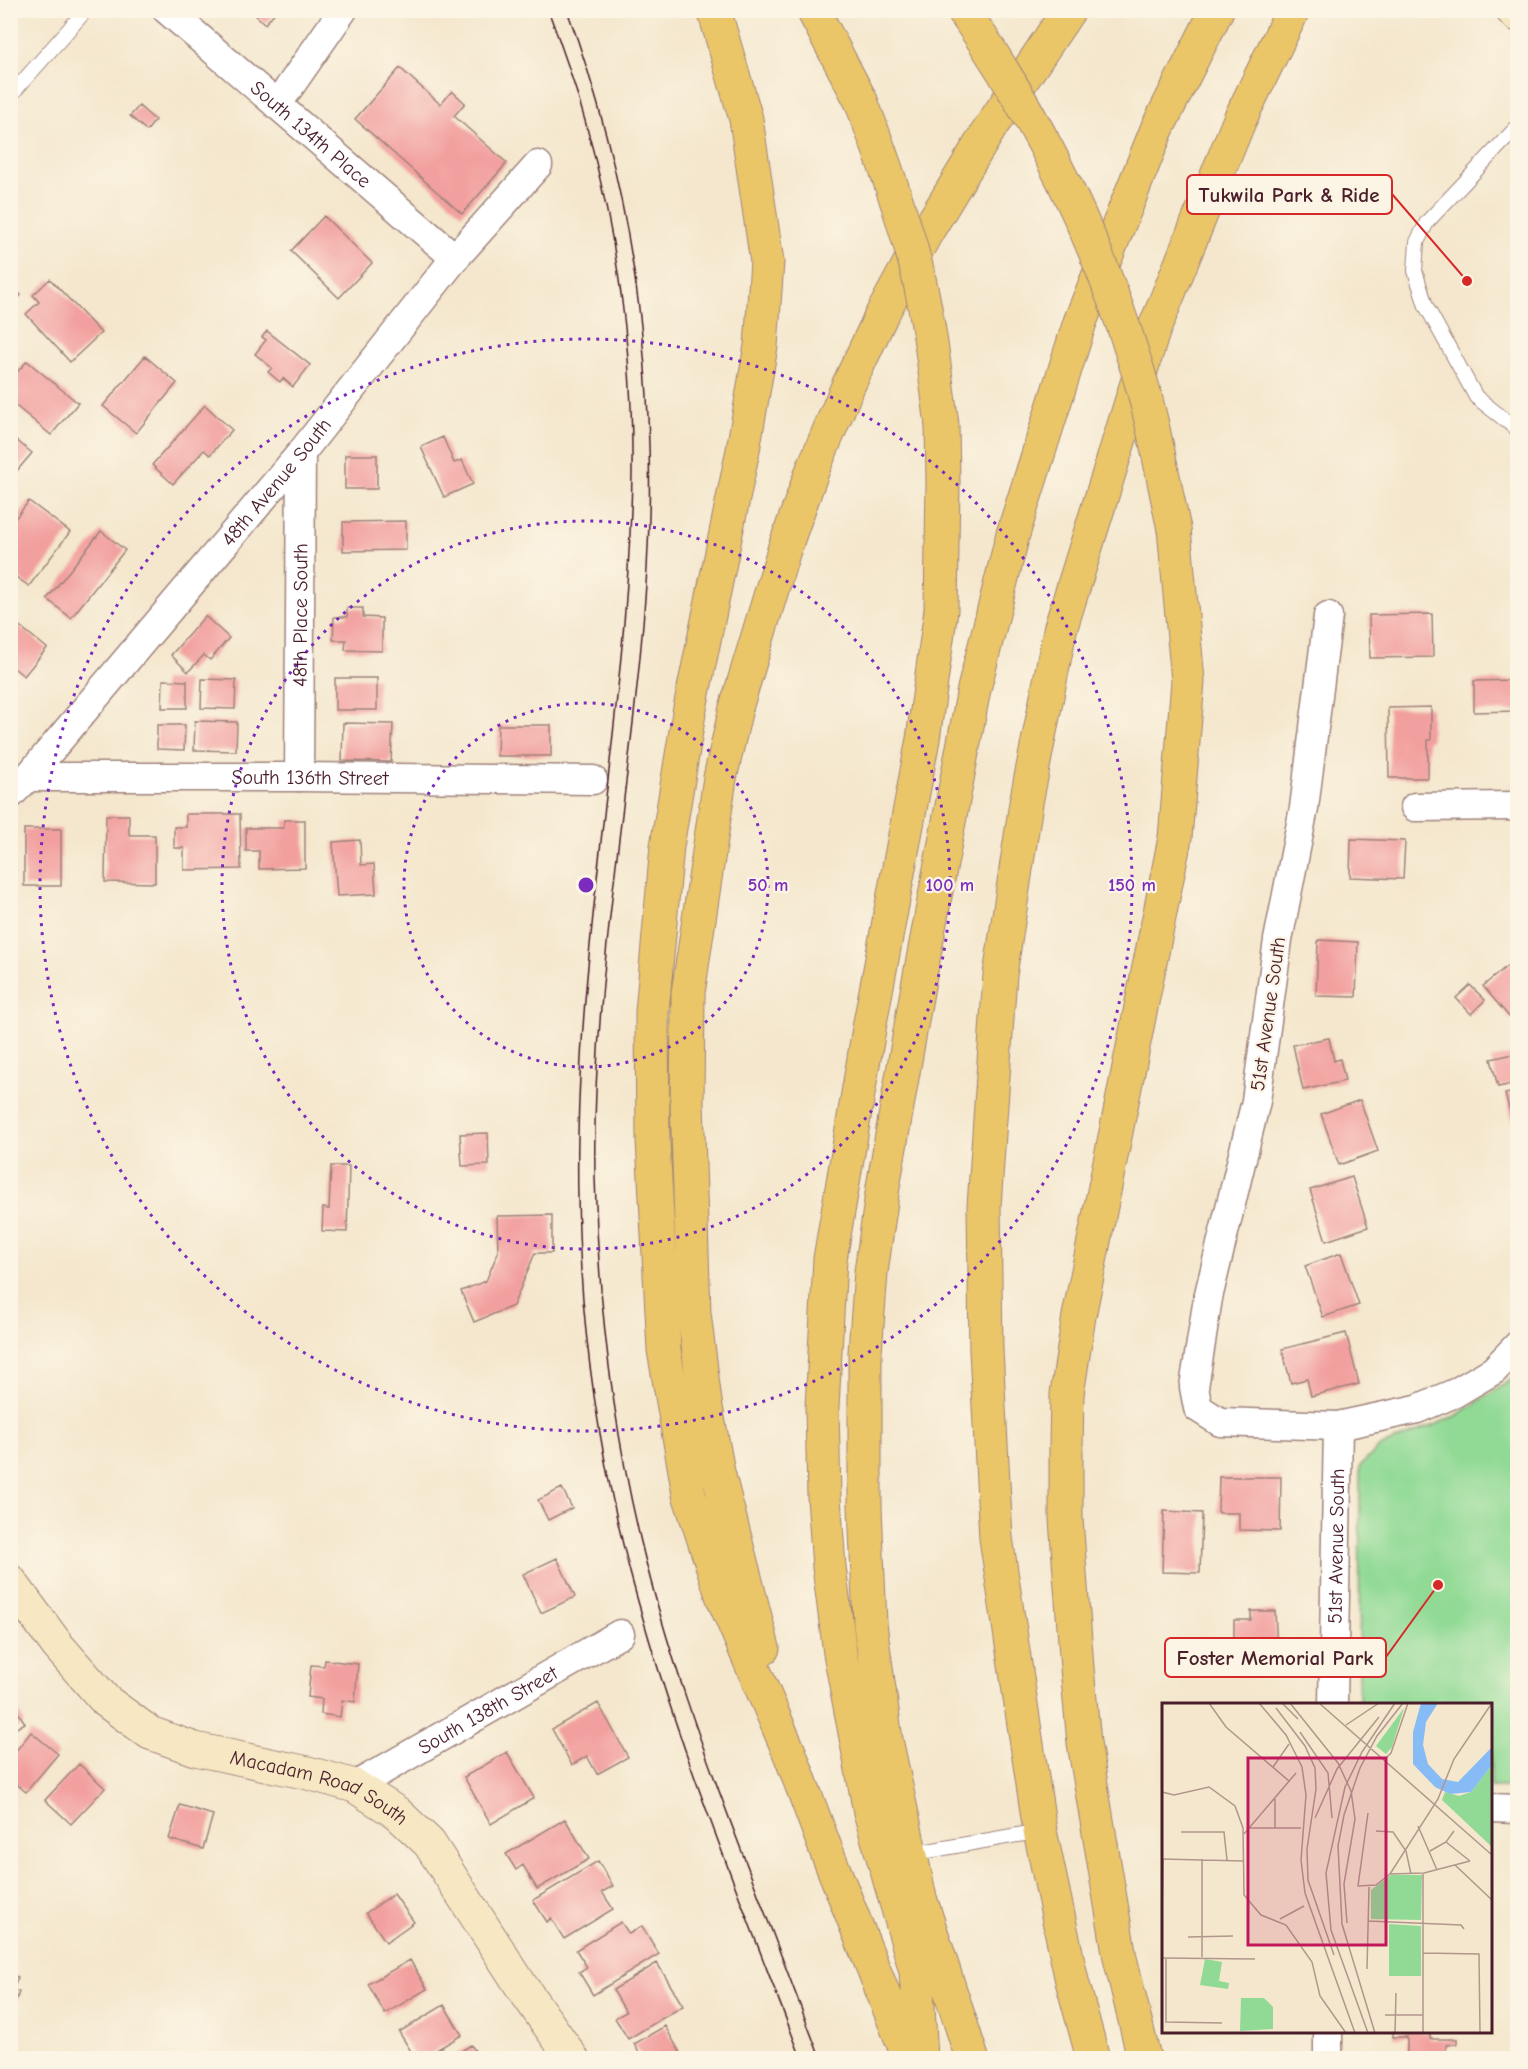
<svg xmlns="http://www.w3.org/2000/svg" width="1528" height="2069" viewBox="0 0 1528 2069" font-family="'Comic Neue',sans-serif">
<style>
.green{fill:#91da95;stroke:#6e7c60;stroke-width:1.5}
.building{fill:#f2a09f}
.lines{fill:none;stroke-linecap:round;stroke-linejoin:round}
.lane-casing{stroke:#9f837c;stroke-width:16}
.street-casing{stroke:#9f837c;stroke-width:31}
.secondary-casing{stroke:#9f837c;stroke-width:35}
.highway-casing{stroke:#9f837c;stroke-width:35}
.lane{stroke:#fff;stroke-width:14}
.street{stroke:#fff;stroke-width:28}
.secondary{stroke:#f7e8c3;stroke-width:33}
.highway{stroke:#eac669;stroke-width:33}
.tram{stroke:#4a1f2b;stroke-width:1.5}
.highway-bridge-casing{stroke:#9f837c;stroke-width:35;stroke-linecap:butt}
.highway-bridge{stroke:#eac669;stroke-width:33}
.ring{fill:none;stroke:#7b2cbf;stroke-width:3;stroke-dasharray:3 6}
.labels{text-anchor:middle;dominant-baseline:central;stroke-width:4.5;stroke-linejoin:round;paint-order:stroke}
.street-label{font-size:20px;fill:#4a1f2b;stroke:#fcf5e5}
.inset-road{fill:none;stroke:#b0978c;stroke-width:1.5}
.view{fill:#c2185b;fill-opacity:0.15;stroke:#c2185b;stroke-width:3}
.inset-edge{fill:none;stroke:#4a1f2b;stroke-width:3}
.centre{fill:#7b2cbf;stroke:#fcf5e5;stroke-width:3}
.ring-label{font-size:18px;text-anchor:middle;font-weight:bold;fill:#7b2cbf;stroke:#fcf5e5;stroke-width:4.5;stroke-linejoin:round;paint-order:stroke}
.leader{fill:none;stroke:#d62828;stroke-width:2}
.callout-dot{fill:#d62828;stroke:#fcf5e5;stroke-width:2}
.callout{fill:#fcf5e5;stroke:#d62828;stroke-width:2}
.callout-label{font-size:21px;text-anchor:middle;font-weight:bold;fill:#4a1f2b}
</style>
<rect width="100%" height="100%" fill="#fcf5e5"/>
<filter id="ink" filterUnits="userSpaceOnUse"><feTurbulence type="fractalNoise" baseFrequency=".0167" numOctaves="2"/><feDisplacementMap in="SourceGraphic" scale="12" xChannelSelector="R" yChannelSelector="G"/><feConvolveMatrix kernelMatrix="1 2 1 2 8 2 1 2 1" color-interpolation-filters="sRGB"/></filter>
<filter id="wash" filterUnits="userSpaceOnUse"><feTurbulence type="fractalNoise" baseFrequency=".008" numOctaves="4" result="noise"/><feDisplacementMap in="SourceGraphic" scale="24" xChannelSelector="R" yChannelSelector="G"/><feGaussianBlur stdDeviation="1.35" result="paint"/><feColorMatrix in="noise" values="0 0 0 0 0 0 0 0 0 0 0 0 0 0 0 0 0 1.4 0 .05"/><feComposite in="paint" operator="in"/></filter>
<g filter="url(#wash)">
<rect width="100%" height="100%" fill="#f4e7cd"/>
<path class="green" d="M 1517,1376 L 1517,1787 L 1491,1787 L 1490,1704 L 1359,1704 L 1360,1466 L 1380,1447 L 1456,1416 Z"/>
<g id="blocks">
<path class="building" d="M 250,10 L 277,10 L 265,24 Z
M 400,68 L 440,104 L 452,91 L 465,103 L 454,116 L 507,163 L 462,214 L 355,119 Z
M 139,106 L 155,120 L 147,131 L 130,116 Z
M 324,216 L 372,263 L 339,298 L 291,251 Z
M 50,279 L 101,333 L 70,362 L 26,314 L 39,302 L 33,295 Z
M 10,287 L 21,295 L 10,309 Z
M 267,331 L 310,365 L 293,387 L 283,378 L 280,382 L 268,372 L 272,368 L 255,354 L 266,340 L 262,337 Z
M 145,356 L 177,383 L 136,433 L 103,406 Z
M 27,361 L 78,403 L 51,435 L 10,401 L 10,380 Z
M 205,405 L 232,430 L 210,455 L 204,450 L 173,484 L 152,465 Z
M 10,435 L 32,453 L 10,479 Z
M 443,437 L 454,463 L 462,460 L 473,484 L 444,497 L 421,447 Z
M 345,455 L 377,455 L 377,489 L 345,489 Z
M 29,501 L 70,532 L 29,586 L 10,573 L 10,525 Z
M 406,521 L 406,550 L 343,551 L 343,522 Z
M 101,531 L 125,550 L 71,618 L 47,599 Z
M 347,608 L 363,608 L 363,617 L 382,618 L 382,651 L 345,650 L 346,640 L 333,640 L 334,617 L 347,617 Z
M 1432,614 L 1433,657 L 1370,658 L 1369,615 Z
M 205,616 L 229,638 L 210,660 L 204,655 L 188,672 L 171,655 Z
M 12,620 L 47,648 L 24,676 L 10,665 Z
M 335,678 L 377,678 L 377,710 L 335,710 Z
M 202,679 L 236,680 L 235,709 L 201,708 Z
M 163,680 L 187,681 L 187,708 L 162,708 Z
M 1518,680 L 1518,711 L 1474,712 L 1474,681 Z
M 1431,707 L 1431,740 L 1428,740 L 1428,778 L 1389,778 L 1388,708 Z
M 195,721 L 237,722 L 236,751 L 194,750 Z
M 343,723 L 393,724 L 391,762 L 342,761 Z
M 157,725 L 185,725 L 184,750 L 157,749 Z
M 498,725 L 551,725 L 551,756 L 497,756 Z
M 186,814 L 240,814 L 241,869 L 184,870 L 184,848 L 174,848 L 174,827 L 186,827 Z
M 106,815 L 129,815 L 129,835 L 155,835 L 155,883 L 105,882 Z
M 284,820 L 305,820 L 305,868 L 259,869 L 259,851 L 246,851 L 246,828 L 284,828 Z
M 24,829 L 61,829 L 61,886 L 24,886 Z
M 1351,839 L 1405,841 L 1403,879 L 1350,877 Z
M 360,840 L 361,865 L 374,864 L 376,894 L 337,896 L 333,842 Z
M 1318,940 L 1358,942 L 1356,997 L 1316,996 Z
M 1513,961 L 1518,967 L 1518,1012 L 1510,1018 L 1483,986 Z
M 1470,985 L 1485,1000 L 1471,1014 L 1456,998 Z
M 1329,1038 L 1334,1061 L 1340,1059 L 1345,1081 L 1303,1090 L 1293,1045 Z
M 1518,1053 L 1518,1083 L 1498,1087 L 1491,1059 Z
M 1518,1091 L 1518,1127 L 1514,1127 L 1505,1094 Z
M 1360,1100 L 1378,1151 L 1339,1165 L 1321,1114 Z
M 488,1133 L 489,1165 L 462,1166 L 460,1134 Z
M 331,1166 L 349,1166 L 347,1232 L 322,1231 L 323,1208 L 329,1209 Z
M 1352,1177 L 1368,1227 L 1326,1241 L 1310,1190 Z
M 552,1215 L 552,1253 L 535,1253 L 513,1306 L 474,1322 L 461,1291 L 486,1281 L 498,1252 L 497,1216 Z
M 1341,1253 L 1359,1305 L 1323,1317 L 1305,1266 Z
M 1346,1333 L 1359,1384 L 1311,1396 L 1307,1379 L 1291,1383 L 1282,1349 Z
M 1219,1477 L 1281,1477 L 1280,1531 L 1239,1530 L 1239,1513 L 1218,1513 Z
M 562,1488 L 572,1508 L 548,1520 L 538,1500 Z
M 1164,1511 L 1202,1513 L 1200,1573 L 1162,1572 Z
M 557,1558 L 575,1597 L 541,1613 L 523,1574 Z
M 1251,1611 L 1275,1611 L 1277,1649 L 1279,1649 L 1279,1662 L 1275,1662 L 1275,1673 L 1234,1673 L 1234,1620 L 1251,1620 Z
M 325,1660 L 358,1664 L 355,1702 L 342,1700 L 340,1717 L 321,1714 L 322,1699 L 308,1697 L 311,1665 L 324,1666 Z
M 10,1700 L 25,1723 L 10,1732 Z
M 598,1703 L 628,1757 L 597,1774 L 587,1756 L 572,1765 L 552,1729 Z
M 31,1732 L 58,1754 L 26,1792 L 10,1779 L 10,1758 Z
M 507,1752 L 534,1798 L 491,1824 L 464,1777 Z
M 79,1764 L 105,1788 L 71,1824 L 45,1800 Z
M 180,1805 L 213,1815 L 203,1849 L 169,1839 Z
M 565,1819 L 589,1859 L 537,1889 L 523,1865 L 516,1870 L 506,1854 Z
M 598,1861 L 613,1886 L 602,1892 L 613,1909 L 564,1939 L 551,1918 L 547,1922 L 533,1900 Z
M 394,1894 L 414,1922 L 386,1942 L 366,1913 Z
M 621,1922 L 629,1934 L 642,1926 L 659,1954 L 593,1995 L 579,1972 L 587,1967 L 576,1950 Z
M 410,1960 L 427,1989 L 385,2014 L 368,1984 Z
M 657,1963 L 683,2006 L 628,2039 L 615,2018 L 626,2012 L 613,1990 Z
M 10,1975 L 18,1977 L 13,1990 L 19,1992 L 11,2014 Z
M 444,2005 L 462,2035 L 423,2058 L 415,2058 L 399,2032 Z
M 665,2026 L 683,2058 L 642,2058 L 634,2044 Z
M 1393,2032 L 1430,2032 L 1430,2039 L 1457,2039 L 1457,2044 L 1446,2045 L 1446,2056 L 1407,2058 L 1407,2037 L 1393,2037 Z
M 471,2045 L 480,2058 L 450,2058 Z"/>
</g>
</g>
<g filter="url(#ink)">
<use href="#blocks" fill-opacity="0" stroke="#9f837c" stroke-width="1.5"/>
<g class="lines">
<g class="lane-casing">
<path id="lane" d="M 10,96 L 86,10
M 1518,126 L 1427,222 L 1417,242 L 1415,271 L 1426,306 L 1476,397 L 1518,430
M 911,1854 L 1040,1831"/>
</g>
<g class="street-casing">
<g id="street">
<path id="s1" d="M 167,10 L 455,258"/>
<path d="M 277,105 L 343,10"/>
<path d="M 1328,616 L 1304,808 L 1278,940 L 1256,1101 L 1208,1298 L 1194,1387 L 1198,1408 L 1220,1422 L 1338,1426 L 1417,1409 L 1455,1393 L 1494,1370 L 1518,1345"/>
<path id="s2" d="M 28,777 L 299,777 L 593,780"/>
<path id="s3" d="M 299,777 L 301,453"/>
<path id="s4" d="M 10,795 L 28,777 L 301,453 L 455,258 L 538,165"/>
<path d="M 1415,807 L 1518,806"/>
<path id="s5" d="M 1333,1704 L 1338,1426"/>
<path id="s6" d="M 355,1786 L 620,1634"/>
<path d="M 1490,1808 L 1518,1809"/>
<path d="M 1328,2058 L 1328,2032"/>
</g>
</g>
<g class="secondary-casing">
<g id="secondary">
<path d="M 1512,10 L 1518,15"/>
<path id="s7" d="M 10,1581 L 58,1646 L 106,1701 L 150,1733 L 195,1749 L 308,1773 L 355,1786 L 397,1813 L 429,1843 L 522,1987 L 572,2058"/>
</g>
</g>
<g class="highway-casing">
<path id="highway" d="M 714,10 L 746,119 L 767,262 L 761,346 L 743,450 L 689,713 L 667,846 L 652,1012 L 653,1140 L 664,1350 L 689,1494 L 723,1598 L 790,1754 L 826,1850 L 909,2058
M 813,10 L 861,101
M 763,1648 L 718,1472 L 705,1402 L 694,1313 L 687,1103 L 688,993 L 720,778 L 736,708 L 784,550 L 813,469 L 848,386 L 881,316 L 925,235 L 992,125 L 1069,10
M 921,2058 L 916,1971 L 870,1812 L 840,1653 L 829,1567 L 824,1497 L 822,1407 L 830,1259 L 870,1023 L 923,739 L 941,610 L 943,482 L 942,425
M 972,2058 L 920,1898 L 886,1740 L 870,1624 L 865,1507 L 865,1352 L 871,1272 L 883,1187 L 918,986 L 974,689 L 1013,534 L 1080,322 L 1157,129 L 1217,10
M 1093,2058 L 1072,1981 L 1040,1831 L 996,1538 L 986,1350 L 984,1206 L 1000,975 L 1026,803 L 1060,630 L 1153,332 L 1240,119 L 1293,10
M 1144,2058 L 1120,1958 L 1084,1743 L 1077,1668 L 1066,1519 L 1066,1449 L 1067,1394 L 1079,1316 L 1175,838 L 1188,681 L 1174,529"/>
</g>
<use href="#lane" class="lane"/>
<use href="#street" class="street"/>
<use href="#secondary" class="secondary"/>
<use href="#highway" class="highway"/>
<path class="tram" d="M 548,10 C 605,157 634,316 632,474 C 628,716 573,955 578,1198 C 580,1323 598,1450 630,1572 C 674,1738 740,1898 801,2058
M 567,10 C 634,192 658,376 647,569 C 635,772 591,972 595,1177 C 598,1300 612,1422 641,1542 C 666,1647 703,1750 742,1852 C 768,1920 794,1990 820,2058"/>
<g class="highway-bridge-casing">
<path id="highway-bridge" d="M 963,10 C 1040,121 1096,236 1136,365 C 1153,418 1162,475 1174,529
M 861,101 C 882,156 901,210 916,266 C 929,318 935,372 942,425"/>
</g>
<use href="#highway-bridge" class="highway-bridge"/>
</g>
</g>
<g class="ring">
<circle cx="586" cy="885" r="182"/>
<circle cx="586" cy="885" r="364"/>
<circle cx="586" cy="885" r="546"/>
</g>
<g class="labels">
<g class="street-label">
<text stroke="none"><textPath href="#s1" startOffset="190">South 134th Place</textPath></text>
<text stroke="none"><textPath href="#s4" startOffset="411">48th Avenue South</textPath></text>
<text stroke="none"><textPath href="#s3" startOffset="162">48th Place South</textPath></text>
<text stroke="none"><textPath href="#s2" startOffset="282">South 136th Street</textPath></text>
<text transform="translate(1268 1014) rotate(-82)">51st Avenue South</text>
<text stroke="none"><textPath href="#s5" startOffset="158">51st Avenue South</textPath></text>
<text stroke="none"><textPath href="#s6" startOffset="153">South 138th Street</textPath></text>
<text stroke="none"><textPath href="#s7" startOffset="387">Macadam Road South</textPath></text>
</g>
</g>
<g transform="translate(1162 1703)">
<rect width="330" height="330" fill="#f4e7cd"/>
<path d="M 242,5 L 230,44 L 224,51 L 214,43 ZM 330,62 L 330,144 L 280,97 L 283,89 L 297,93 L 309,89 ZM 229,172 L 260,172 L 259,217 L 209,216 L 209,187 ZM 227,221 L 259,223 L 259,273 L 227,273 ZM 43,256 L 60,259 L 57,278 L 67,280 L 66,286 L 38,282 ZM 79,295 L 102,295 L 111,304 L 111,326 L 78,328 Z" fill="#91da95"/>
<path d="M 259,0 L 276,0 L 264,19 L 261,42 L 266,61 L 280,76 L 296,79 L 330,44 L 330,62 L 309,89 L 288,91 L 273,84 L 251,61 L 251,29 Z" fill="#87bbf6"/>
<path class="inset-road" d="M 47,0 L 64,24 L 127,78M 97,0 L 124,32 L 140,64 L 144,92 L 139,157 L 143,190 L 193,330M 120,0 L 136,16M 128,0 L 176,60 L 189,88 L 193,116 L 182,181 L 185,220M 157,0 L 330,152M 114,5 L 143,43 L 153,65 L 154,86 L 145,146 L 146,177 L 172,252M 184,22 L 217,0M 138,29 L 166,70 L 170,115M 223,56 L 229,50 L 246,0M 111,64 L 127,41M 0,89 L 12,92 L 47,84 L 73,103 L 81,125 L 82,192 L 99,212 L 124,222 L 150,259 L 158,293 L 184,330M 206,110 L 196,183 L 214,182 L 228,171 L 276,96 L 292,56 L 330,0M 153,115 L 175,66 L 217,14M 256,123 L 275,167M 88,125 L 139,125M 113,125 L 113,96M 214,128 L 231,129 L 244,148 L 249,171M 19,129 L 62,129 L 65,157M 82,131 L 134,70M 284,139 L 308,158M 268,148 L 284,139 L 292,128M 0,156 L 81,158M 293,162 L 330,197M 228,171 L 262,170 L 308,158M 118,216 L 142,203M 0,218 L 1,156M 206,218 L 299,222 L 302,226M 26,234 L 71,233M 261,250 L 317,251 L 318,330M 40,254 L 40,156M 0,255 L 93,256M 4,255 L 4,319 L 60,320M 205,266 L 207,184M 223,312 L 261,312M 206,330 L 169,227 L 164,170 L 183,84 L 200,49 L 233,0M 213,330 L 180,221 L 176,143 L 182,112 L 198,65 L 215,33 L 241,0M 233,330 L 234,290M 261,330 L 261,170"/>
<path class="view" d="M 86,55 L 224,55 L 224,242 L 86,242 Z"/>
<rect width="330" height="330" class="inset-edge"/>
</g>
<circle cx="586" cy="885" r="9" class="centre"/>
<g class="ring-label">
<text x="768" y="891">50 m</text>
<text x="950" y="891">100 m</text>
<text x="1132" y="891">150 m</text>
</g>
<path class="leader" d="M1467 281L1392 194M1438 1585L1386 1657"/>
<g class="callout-dot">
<circle cx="1467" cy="281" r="6"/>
<circle cx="1438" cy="1585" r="6"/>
</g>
<g class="callout">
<rect x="1187" y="175" width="205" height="39" rx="6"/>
<rect x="1165" y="1638" width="221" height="39" rx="6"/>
</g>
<g class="callout-label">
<text x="1289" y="202">Tukwila Park &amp; Ride</text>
<text x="1275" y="1665">Foster Memorial Park</text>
</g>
<rect width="1528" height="2069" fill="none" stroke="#fcf5e5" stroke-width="36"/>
</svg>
